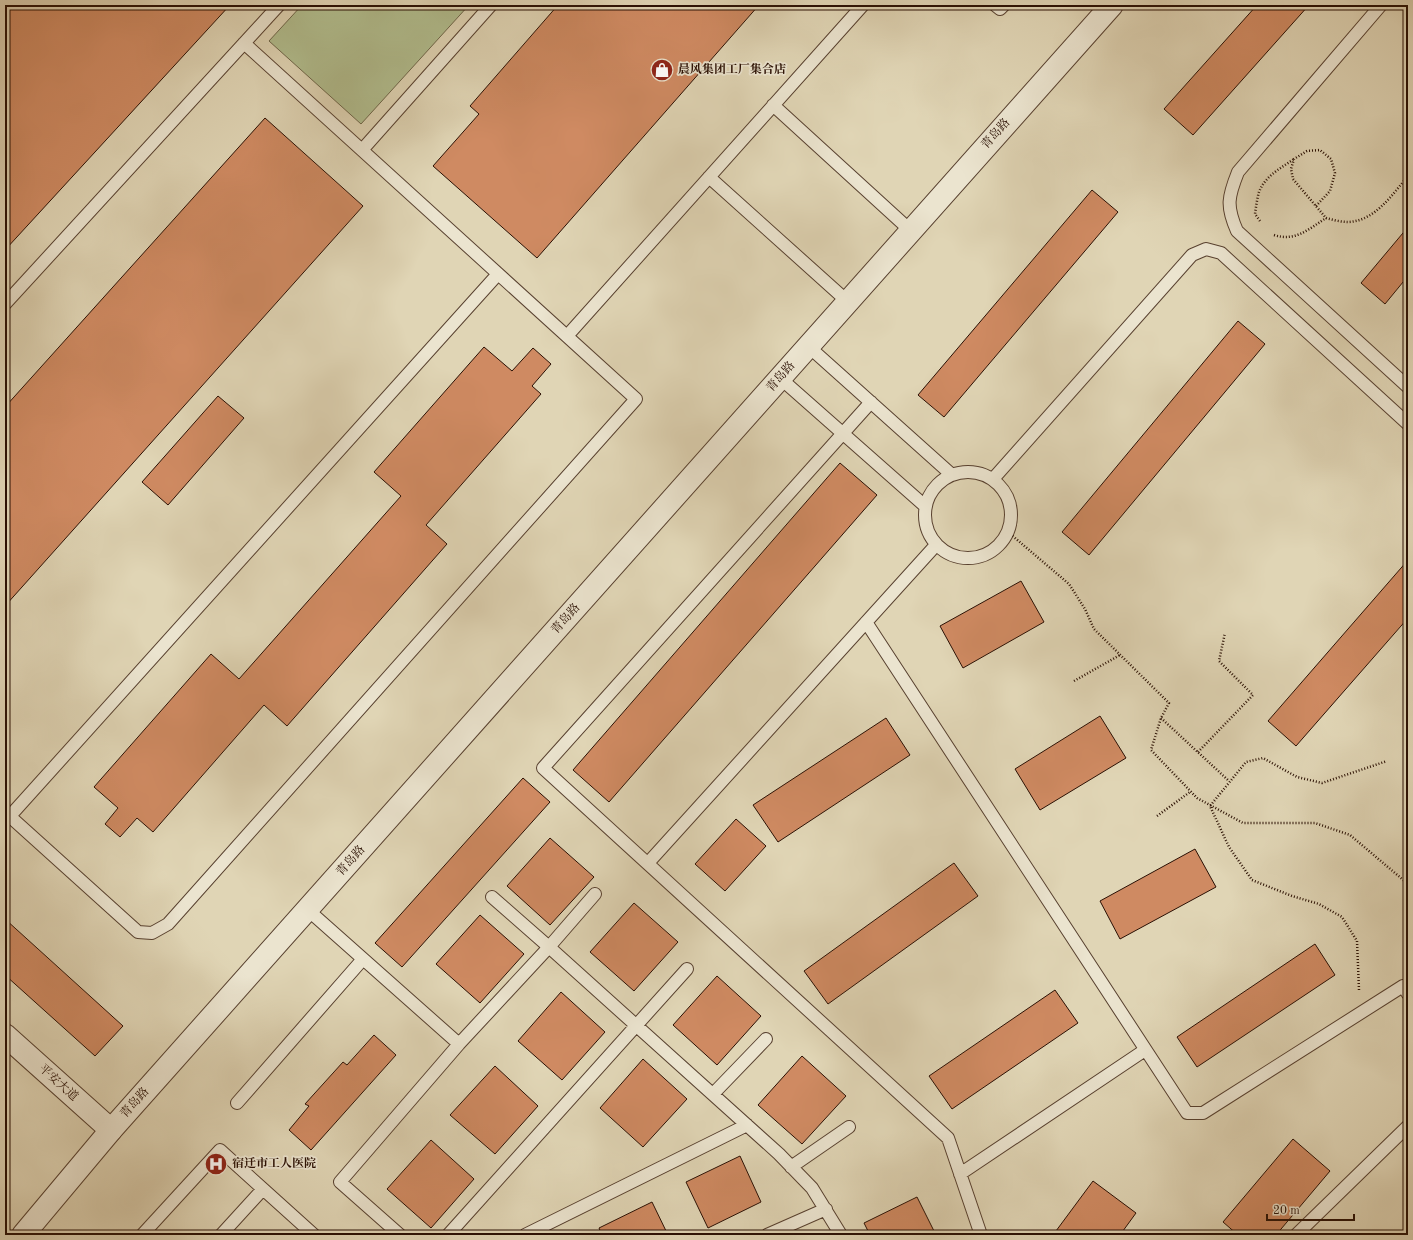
<svg xmlns="http://www.w3.org/2000/svg" width="1413" height="1240" viewBox="0 0 1413 1240" font-family="'Old Standard TT','Noto Serif SC',serif">
<style>
.green{fill:#b1bd8e;stroke:#6e6649}
.building{fill:#cf8a62;stroke:#2a1004}
.lines{fill:none;stroke-linecap:round;stroke-linejoin:round}
.service-casing{stroke:#584130;stroke-width:14}
.minor-casing{stroke:#584130;stroke-width:24}
.tertiary-casing{stroke:#584130;stroke-width:24}
.path{stroke:#2a1004;stroke-width:2.5;stroke-dasharray:1 2;stroke-linecap:butt}
.service{stroke:#ebe4cf;stroke-width:12}
.minor{stroke:#ebe4cf;stroke-width:22}
.tertiary{stroke:#ebe4cf;stroke-width:22}
.labels{text-anchor:middle;dominant-baseline:central;stroke-width:3.5;stroke-linejoin:round;paint-order:stroke}
.poi-label{font-size:12px;font-weight:bold;fill:#2a1004;stroke:#ebe4cf;text-anchor:start}
.street-label{font-size:12px;fill:#2a1004;stroke:#ebe4cf}
</style>
<rect width="100%" height="100%" fill="#e0d5b5"/>
<filter id="stains"><feTurbulence type="fractalNoise" baseFrequency=".005" numOctaves="4"/><feColorMatrix values="0 0 0 0 .2 0 0 0 0 .09 0 0 0 0 .02 0 0 0 .5 -.17"/></filter>
<radialGradient id="worn" r=".72"><stop offset=".6" stop-color="#630" stop-opacity="0"/><stop offset="1" stop-color="#630" stop-opacity=".3"/></radialGradient>
<path class="green" d="M 302,5 L 469,5 L 361,124 L 269,41 Z"/>
<path class="building" d="M 5,5 L 230,5 L 5,250 Z
M 558,5 L 759,5 L 537,258 L 433,166 L 479,114 L 470,106 Z
M 1257,5 L 1309,5 L 1193,135 L 1164,109 Z
M 265,118 L 363,206 L 5,606 L 5,407 Z
M 1092,190 L 1118,212 L 944,417 L 918,395 Z
M 1408,227 L 1408,276 L 1385,304 L 1361,283 Z
M 1238,321 L 1265,344 L 1089,555 L 1062,532 Z
M 484,347 L 512,371 L 533,348 L 551,364 L 532,386 L 541,394 L 426,525 L 447,544 L 287,726 L 264,705 L 153,832 L 137,818 L 120,837 L 105,824 L 118,808 L 94,787 L 211,654 L 239,679 L 401,496 L 374,472 Z
M 218,396 L 244,418 L 168,505 L 142,482 Z
M 840,463 L 877,495 L 609,802 L 573,770 Z
M 1408,560 L 1408,618 L 1296,746 L 1268,721 Z
M 1021,581 L 1044,622 L 963,668 L 940,626 Z
M 1100,716 L 1126,758 L 1040,810 L 1015,769 Z
M 886,718 L 910,755 L 778,842 L 753,805 Z
M 523,778 L 550,802 L 402,967 L 375,943 Z
M 736,819 L 766,846 L 725,891 L 695,864 Z
M 550,838 L 594,877 L 550,925 L 507,886 Z
M 1195,849 L 1216,887 L 1120,939 L 1100,901 Z
M 954,863 L 978,896 L 828,1004 L 804,971 Z
M 634,903 L 678,942 L 634,991 L 590,952 Z
M 480,915 L 524,954 L 480,1003 L 436,964 Z
M 5,919 L 123,1026 L 95,1056 L 5,975 Z
M 1315,944 L 1335,975 L 1197,1067 L 1177,1037 Z
M 717,976 L 761,1016 L 717,1065 L 673,1025 Z
M 1055,990 L 1078,1023 L 952,1109 L 929,1076 Z
M 561,992 L 605,1032 L 562,1080 L 518,1041 Z
M 374,1035 L 396,1055 L 311,1150 L 289,1130 L 309,1106 L 305,1104 L 343,1062 L 347,1065 Z
M 802,1056 L 846,1096 L 802,1144 L 758,1105 Z
M 643,1059 L 687,1099 L 643,1147 L 600,1108 Z
M 495,1066 L 538,1106 L 495,1154 L 450,1115 Z
M 1293,1139 L 1330,1171 L 1276,1235 L 1238,1235 L 1223,1222 Z
M 431,1140 L 474,1179 L 431,1228 L 387,1189 Z
M 740,1156 L 761,1202 L 708,1228 L 686,1182 Z
M 1093,1181 L 1136,1213 L 1120,1235 L 1053,1235 Z
M 917,1197 L 936,1235 L 870,1235 L 864,1223 Z
M 652,1202 L 668,1235 L 602,1235 L 599,1228 Z"/>
<g class="lines">
<g class="service-casing">
<path id="service" d="M 995,5 L 1000,9 L 1004,5
M 1381,5 L 1238,172 C 1228,197 1226,206 1237,231 L 1408,387
M 773,105 L 911,231
M 362,150 L 491,5
M 709,177 L 847,301
M 5,304 L 279,5
M 567,336 L 863,5
M 808,346 L 952,475
M 780,378 L 925,506
M 871,402 L 543,768 L 948,1138 L 981,1235
M925 515a43 43 0 1 1 86 0a43 43 0 1 1-86 0Z
M 993,479 L 1192,255 L 1206,249 L 1221,253 L 1408,424
M 866,622 L 1187,1113 L 1203,1113 L 1403,986 L 1408,994
M 5,812 L 138,932 L 152,933 L 168,924 L 636,399 L 244,43
M 10,816 L 498,274
M 648,863 L 936,545
M 492,897 L 549,947 L 595,894
M 308,910 L 459,1044
M 713,1094 L 766,1039
M 237,1103 L 363,959
M 791,1167 L 849,1127
M 960,1174 L 1145,1050
M 142,1235 L 220,1150 L 263,1189
M 221,1235 L 263,1189 L 314,1235
M 400,1235 L 340,1182 L 459,1044 L 549,947 L 779,1154 L 812,1188 L 841,1235
M 448,1235 L 687,969
M 525,1235 L 747,1125
M 767,1235 L 826,1209
M 1296,1235 L 1408,1126"/>
</g>
<g class="minor-casing">
<path id="minor" d="M 5,1035 L 111,1130"/>
</g>
<g class="tertiary-casing">
<path id="tertiary" d="M 23,1235 L 111,1130 L 1112,5"/>
</g>
<path class="path" d="M 1316,206 L 1330,191 L 1335,173 L 1331,159 L 1320,150 L 1307,151 L 1294,159 L 1291,169 L 1293,179 L 1326,218 C 1333,220 1341,222 1348,222 C 1375,221 1392,195 1408,176
M 1260,221 L 1255,214 C 1256,207 1257,199 1259,192 C 1265,176 1281,168 1294,159
M 1274,235 C 1295,242 1309,229 1326,218
M 1008,532 L 1069,584 L 1085,609 L 1094,629 L 1169,703 L 1161,718 L 1151,750 L 1197,798 L 1243,823 L 1315,823 L 1350,835 L 1408,884
M 1074,681 L 1120,655
M 1161,718 L 1229,781
M 1198,752 L 1253,695 L 1219,661 L 1225,633
M 1157,816 L 1190,792
M 1359,990 L 1357,941 L 1342,917 L 1319,904 L 1292,896 L 1252,880 L 1229,847 L 1210,806 L 1246,762 L 1263,758 L 1297,777 L 1322,783 L 1387,761"/>
<use href="#service" class="service"/>
<use href="#minor" class="minor"/>
<use href="#tertiary" class="tertiary"/>
</g>
<defs>
<g id="shop-disc" transform="scale(1.15)"><circle r="9.5" fill="#8f2418" stroke="#ebe4cf"/><path d="M-5-2.5h2.3a2.7 3.5 0 0 1 5.4 0H5L5.5 6h-11ZM-1.5-2.5h3a1.5 2.3 0 0 0-3 0Z" fill="#fff"/></g>
<g id="hospital-disc" transform="scale(1.15)"><circle r="9.5" fill="#8f2418" stroke="#ebe4cf"/><path d="M-5-5h3v3.5h4V-5h3V5h-3V1.5h-4V5h-3Z" fill="#fff"/></g>
</defs>
<g fill-rule="evenodd">
<use href="#shop-disc" x="662" y="70"/>
<use href="#hospital-disc" x="216" y="1164"/>
</g>
<g class="labels">
<g class="poi-label">
<text x="678" y="70">晨风集团工厂集合店</text>
<text x="232" y="1164">宿迁市工人医院</text>
</g>
<g class="street-label">
<text transform="translate(996 134) rotate(-48)">青岛路</text>
<text transform="translate(781 377) rotate(-49)">青岛路</text>
<text transform="translate(566 619) rotate(-48)">青岛路</text>
<text transform="translate(351 861) rotate(-48)">青岛路</text>
<text transform="translate(58 1083) rotate(42)">平安大道</text>
<text transform="translate(135 1103) rotate(-48)">青岛路</text>
</g>
</g>
<rect width="1413" height="1240" fill="none" stroke="#e0d5b5" stroke-width="20"/>
<rect x="6" y="6" width="1401" height="1228" fill="none" stroke="#2a1004" stroke-width="2"/>
<rect x="10" y="10" width="1393" height="1220" fill="none" stroke="#2a1004"/>
<path d="M1267 1214v6h87v-6" fill="none" stroke="#2a1004" stroke-width="2"/>
<text x="1273" y="1214" font-size="12" fill="#2a1004" stroke="#ebe4cf" stroke-width="3" paint-order="stroke">20 m</text>
<rect width="100%" height="100%" filter="url(#stains)"/>
<rect width="100%" height="100%" fill="url(#worn)"/>
</svg>
